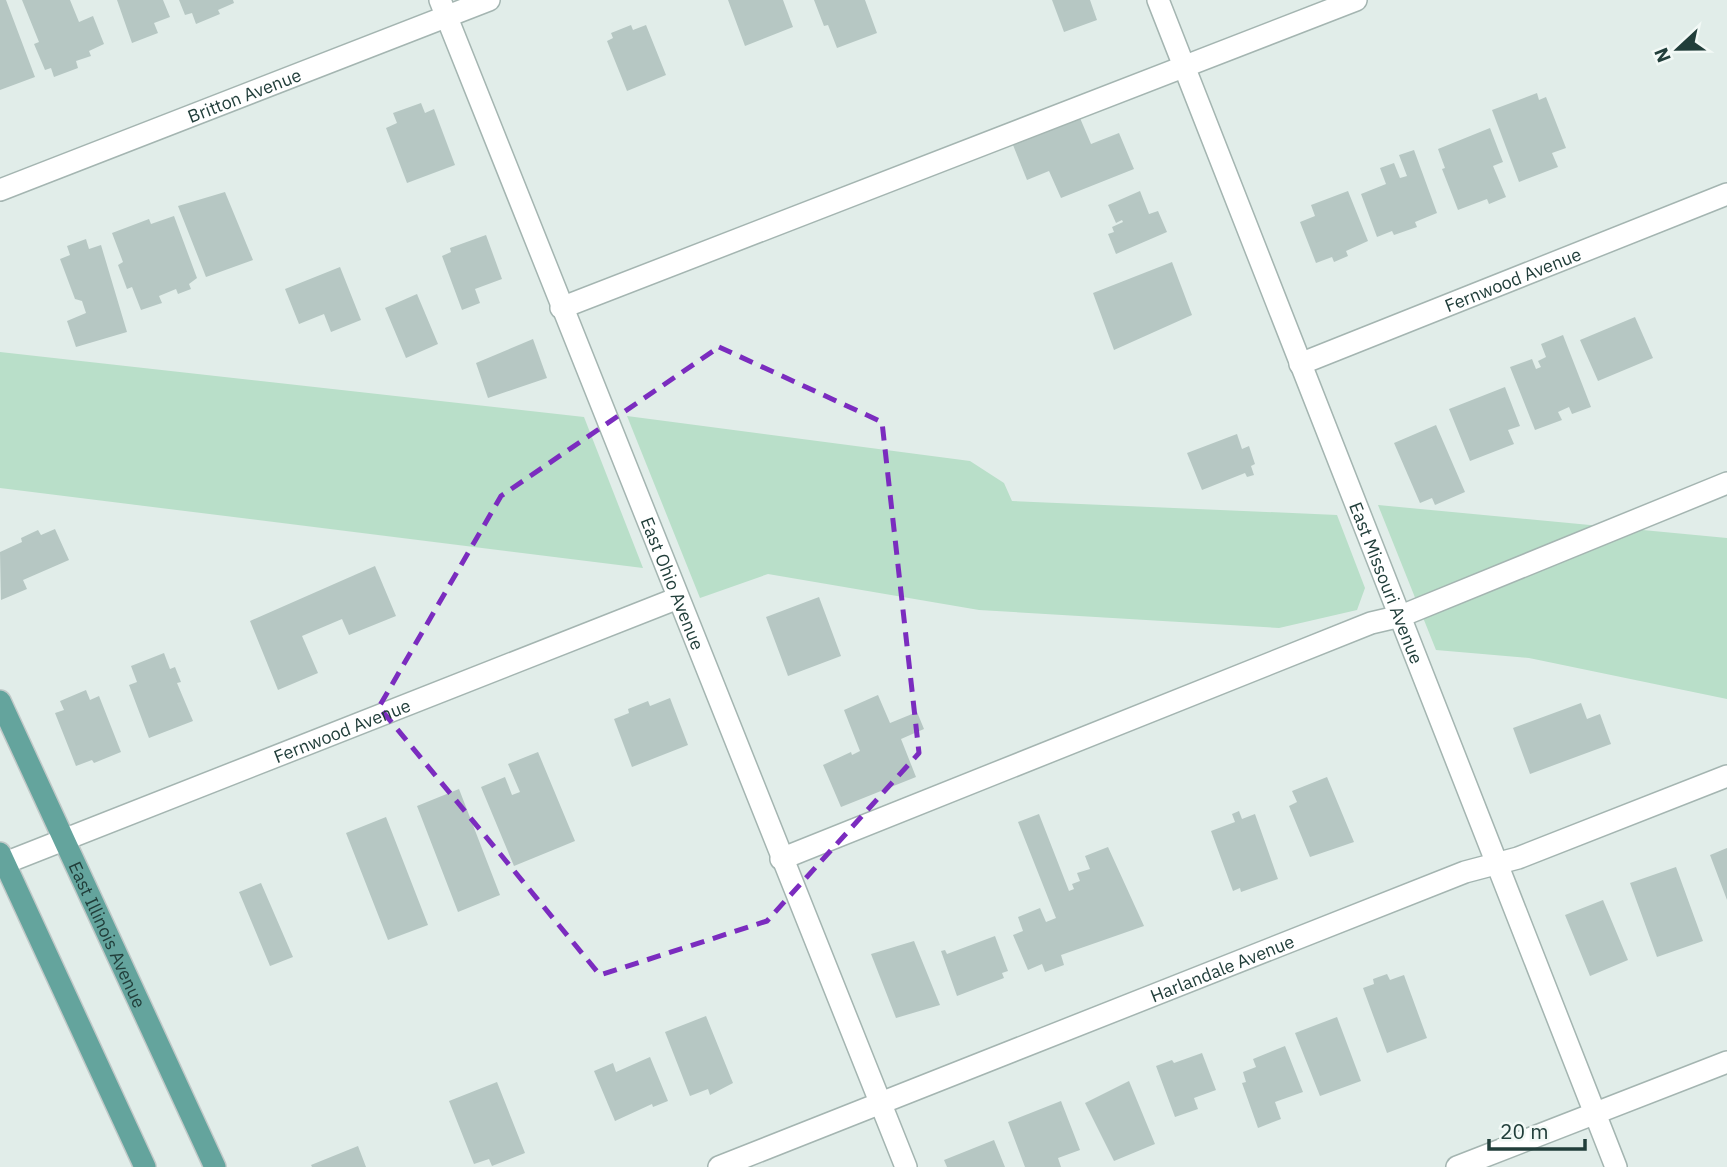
<svg xmlns="http://www.w3.org/2000/svg" width="1727" height="1167" viewBox="0 0 1727 1167" font-family="'IBM Plex Sans',sans-serif">
<style>
.green{fill:#b9dfc9}
.building{fill:#b6c7c3}
.lines{fill:none;stroke-linecap:round;stroke-linejoin:round}
.minor-casing{stroke:#a4b5b1;stroke-width:24}
.major-casing{stroke:#c1c9c8;stroke-width:24}
.minor{stroke:#fff;stroke-width:21}
.major{stroke:#64a49d;stroke-width:21}
.marked{fill:none;stroke:#7b2cbf;stroke-width:5;stroke-dasharray:14 9;stroke-linejoin:round}
.labels{text-anchor:middle;dominant-baseline:central;stroke-width:5;stroke-linejoin:round;paint-order:stroke}
.street-label{font-size:18px;fill:#213e3a;stroke:#f2f9f6}
</style>
<rect width="100%" height="100%" fill="#e1ede9"/>
<path class="green" d="M 0,352 L 584,417 L 643,568 L 0,488 Z
M 627,416 L 970,461 L 1004,483 L 1012,501 L 1337,515 L 1365,588 L 1357,610 L 1279,628 L 979,610 L 768,574 L 700,598 Z
M 1378,505 L 1727,538 L 1727,699 L 1529,658 L 1436,650 Z"/>
<path class="building" d="M 0,0 L 6,0 L 35,77 L 0,90 Z
M 22,0 L 70,0 L 79,22 L 93,16 L 104,44 L 89,51 L 91,56 L 76,61 L 78,68 L 54,77 L 51,68 L 45,70 L 34,44 L 39,42 Z
M 117,0 L 163,0 L 170,17 L 154,23 L 158,33 L 132,43 Z
M 179,0 L 233,0 L 234,3 L 218,10 L 220,14 L 196,24 L 192,13 L 185,15 Z
M 728,0 L 783,0 L 793,27 L 745,46 Z
M 814,0 L 865,0 L 877,33 L 837,48 L 828,25 L 824,26 Z
M 1052,0 L 1090,0 L 1097,20 L 1064,32 Z
M 631,25 L 633,30 L 646,25 L 666,75 L 627,91 L 607,41 L 613,38 L 611,33 Z
M 1537,93 L 1539,100 L 1546,97 L 1566,148 L 1552,153 L 1558,167 L 1519,182 L 1492,110 Z
M 421,103 L 425,113 L 434,109 L 455,165 L 407,183 L 386,128 L 397,123 L 393,113 Z
M 1080,118 L 1091,144 L 1119,133 L 1134,169 L 1061,198 L 1049,171 L 1027,180 L 1013,145 Z
M 1490,128 L 1503,162 L 1493,166 L 1506,197 L 1489,204 L 1487,199 L 1458,210 L 1442,169 L 1445,168 L 1438,149 Z
M 1414,150 L 1437,213 L 1415,222 L 1417,227 L 1394,235 L 1392,231 L 1377,237 L 1361,194 L 1386,184 L 1380,168 L 1394,163 L 1400,178 L 1407,176 L 1399,155 Z
M 1140,191 L 1149,214 L 1158,211 L 1167,232 L 1116,254 L 1108,234 L 1114,232 L 1112,227 L 1123,222 L 1122,220 L 1116,223 L 1108,205 Z
M 1348,191 L 1368,241 L 1346,251 L 1348,256 L 1334,262 L 1332,257 L 1316,263 L 1300,222 L 1315,216 L 1311,205 Z
M 225,192 L 253,260 L 206,277 L 178,206 Z
M 174,216 L 197,278 L 189,284 L 191,289 L 178,294 L 176,289 L 159,296 L 162,303 L 141,310 L 132,287 L 127,289 L 118,265 L 123,262 L 112,233 L 149,219 L 151,224 Z
M 486,235 L 502,279 L 475,289 L 480,303 L 462,310 L 442,256 L 451,252 L 450,248 Z
M 86,239 L 89,249 L 101,245 L 127,332 L 76,347 L 67,321 L 86,313 L 82,301 L 75,299 L 60,259 L 70,255 L 67,246 Z
M 1172,262 L 1192,315 L 1114,350 L 1093,293 Z
M 340,267 L 361,320 L 331,332 L 324,314 L 299,324 L 285,289 Z
M 417,294 L 438,344 L 406,358 L 385,308 Z
M 1635,317 L 1653,358 L 1598,381 L 1580,340 Z
M 1563,335 L 1591,407 L 1572,414 L 1569,407 L 1558,412 L 1562,420 L 1535,430 L 1510,367 L 1532,359 L 1536,369 L 1541,367 L 1538,361 L 1546,357 L 1541,344 Z
M 533,339 L 547,378 L 488,398 L 476,363 Z
M 1505,387 L 1520,426 L 1508,430 L 1514,444 L 1470,461 L 1449,409 Z
M 1436,425 L 1465,492 L 1435,505 L 1432,498 L 1420,503 L 1394,443 Z
M 1237,434 L 1242,449 L 1249,446 L 1255,464 L 1251,466 L 1254,475 L 1247,477 L 1245,473 L 1202,490 L 1187,453 Z
M 55,529 L 69,560 L 23,580 L 27,589 L 1,600 L 0,552 L 22,542 L 21,538 L 38,530 L 41,535 Z
M 375,566 L 396,616 L 349,635 L 342,619 L 302,636 L 318,673 L 278,690 L 250,621 Z
M 819,597 L 841,656 L 788,676 L 766,617 Z
M 164,653 L 170,669 L 175,667 L 181,682 L 177,683 L 193,721 L 149,738 L 129,685 L 137,682 L 131,666 Z
M 86,690 L 90,700 L 99,696 L 121,752 L 94,763 L 92,760 L 76,766 L 55,713 L 64,710 L 60,701 Z
M 878,695 L 890,723 L 917,712 L 924,729 L 901,739 L 916,777 L 841,807 L 823,765 L 851,752 L 852,755 L 860,751 L 844,710 Z
M 670,698 L 688,745 L 632,767 L 614,719 L 629,713 L 628,709 L 648,701 L 650,706 Z
M 1581,703 L 1587,719 L 1600,714 L 1611,744 L 1530,774 L 1513,728 Z
M 538,752 L 575,841 L 514,866 L 481,787 L 505,777 L 512,795 L 520,792 L 508,764 Z
M 1327,777 L 1354,842 L 1310,857 L 1289,806 L 1297,802 L 1292,791 Z
M 459,789 L 500,895 L 458,912 L 417,806 Z
M 1239,811 L 1242,819 L 1255,814 L 1278,879 L 1241,892 L 1240,888 L 1233,891 L 1211,831 L 1235,822 L 1232,814 Z
M 1039,814 L 1069,891 L 1074,889 L 1072,884 L 1080,881 L 1077,873 L 1090,869 L 1085,856 L 1108,847 L 1144,926 L 1061,955 L 1064,965 L 1045,972 L 1042,964 L 1028,970 L 1013,935 L 1023,931 L 1018,917 L 1040,908 L 1046,922 L 1056,918 L 1018,822 Z
M 386,817 L 428,925 L 388,940 L 346,833 Z
M 1727,848 L 1727,900 L 1710,855 Z
M 1676,867 L 1703,941 L 1657,957 L 1630,883 Z
M 261,883 L 293,957 L 270,966 L 239,892 Z
M 1603,900 L 1628,960 L 1590,976 L 1565,915 Z
M 995,936 L 1008,971 L 1002,973 L 1004,978 L 957,996 L 941,951 L 945,950 L 947,954 Z
M 914,941 L 940,1005 L 896,1018 L 871,954 Z
M 1387,974 L 1390,980 L 1404,975 L 1427,1038 L 1387,1053 L 1363,988 L 1374,984 L 1373,979 Z
M 706,1016 L 733,1083 L 710,1095 L 708,1089 L 690,1096 L 665,1032 Z
M 1337,1017 L 1361,1081 L 1320,1096 L 1295,1033 Z
M 1285,1046 L 1303,1092 L 1275,1102 L 1281,1119 L 1258,1128 L 1242,1083 L 1246,1082 L 1243,1072 L 1256,1067 L 1253,1059 Z
M 1202,1053 L 1216,1090 L 1194,1098 L 1198,1109 L 1175,1117 L 1156,1066 L 1172,1060 L 1174,1063 Z
M 650,1057 L 668,1101 L 653,1107 L 652,1104 L 615,1121 L 594,1071 L 613,1063 L 616,1072 Z
M 1129,1081 L 1155,1144 L 1114,1161 L 1085,1103 Z
M 497,1082 L 525,1153 L 492,1166 L 489,1159 L 474,1164 L 449,1101 Z
M 1061,1101 L 1080,1150 L 1058,1158 L 1061,1167 L 1025,1167 L 1008,1122 Z
M 994,1140 L 1005,1167 L 947,1167 L 944,1160 Z
M 358,1146 L 366,1167 L 312,1167 L 311,1165 Z"/>
<g class="lines">
<g class="minor-casing">
<g id="minor">
<path id="s1" d="M 440,0 L 906,1167"/>
<path id="s2" d="M 1158,0 L 1616,1167"/>
<path id="s3" d="M 0,190 L 489,0"/>
<path d="M 561,308 L 1356,0"/>
<path id="s4" d="M 1300,364 L 1727,194"/>
<path d="M 781,859 L 1371,623 L 1401,616 L 1727,483"/>
<path id="s5" d="M 5,863 L 678,598"/>
<path id="s6" d="M 719,1167 L 1465,872 L 1518,858 L 1727,776"/>
<path d="M 1457,1167 L 1727,1062"/>
</g>
</g>
<g class="major-casing">
<g id="major">
<path id="s7" d="M 0,701 L 215,1167"/>
<path d="M 0,853 L 145,1167"/>
</g>
</g>
<use href="#minor" class="minor"/>
<use href="#major" class="major"/>
</g>
<path class="marked" d="M 719,347 L 882,422 L 919,753 L 767,921 L 600,975 L 379,707 L 501,496 Z"/>
<g class="labels">
<g class="street-label">
<text stroke="none"><textPath href="#s3" startOffset="262">Britton Avenue</textPath></text>
<text stroke="none"><textPath href="#s4" startOffset="229">Fernwood Avenue</textPath></text>
<text stroke="none"><textPath href="#s2" startOffset="626">East Missouri Avenue</textPath></text>
<text stroke="none"><textPath href="#s1" startOffset="628">East Ohio Avenue</textPath></text>
<text stroke="none"><textPath href="#s5" startOffset="362">Fernwood Avenue</textPath></text>
<text stroke="none"><textPath href="#s7" startOffset="257">East Illinois Avenue</textPath></text>
<text stroke="none"><textPath href="#s6" startOffset="541">Harlandale Avenue</textPath></text>
</g>
</g>
<g transform="translate(1678 49) rotate(248)" stroke="#f2f9f6" stroke-width="5" paint-order="stroke">
<path d="M0-5L12 26L0 18L-12 26Z" fill="#213e3a"/>
<text y="-10" font-size="19" font-weight="bold" text-anchor="middle" fill="#213e3a">N</text>
</g>
<path d="M1489 1139v10h96v-10" fill="none" stroke="#213e3a" stroke-width="3.5"/>
<text x="1500" y="1139" font-size="21" fill="#213e3a" stroke="#f2f9f6" stroke-width="5" paint-order="stroke">20 m</text>
</svg>
